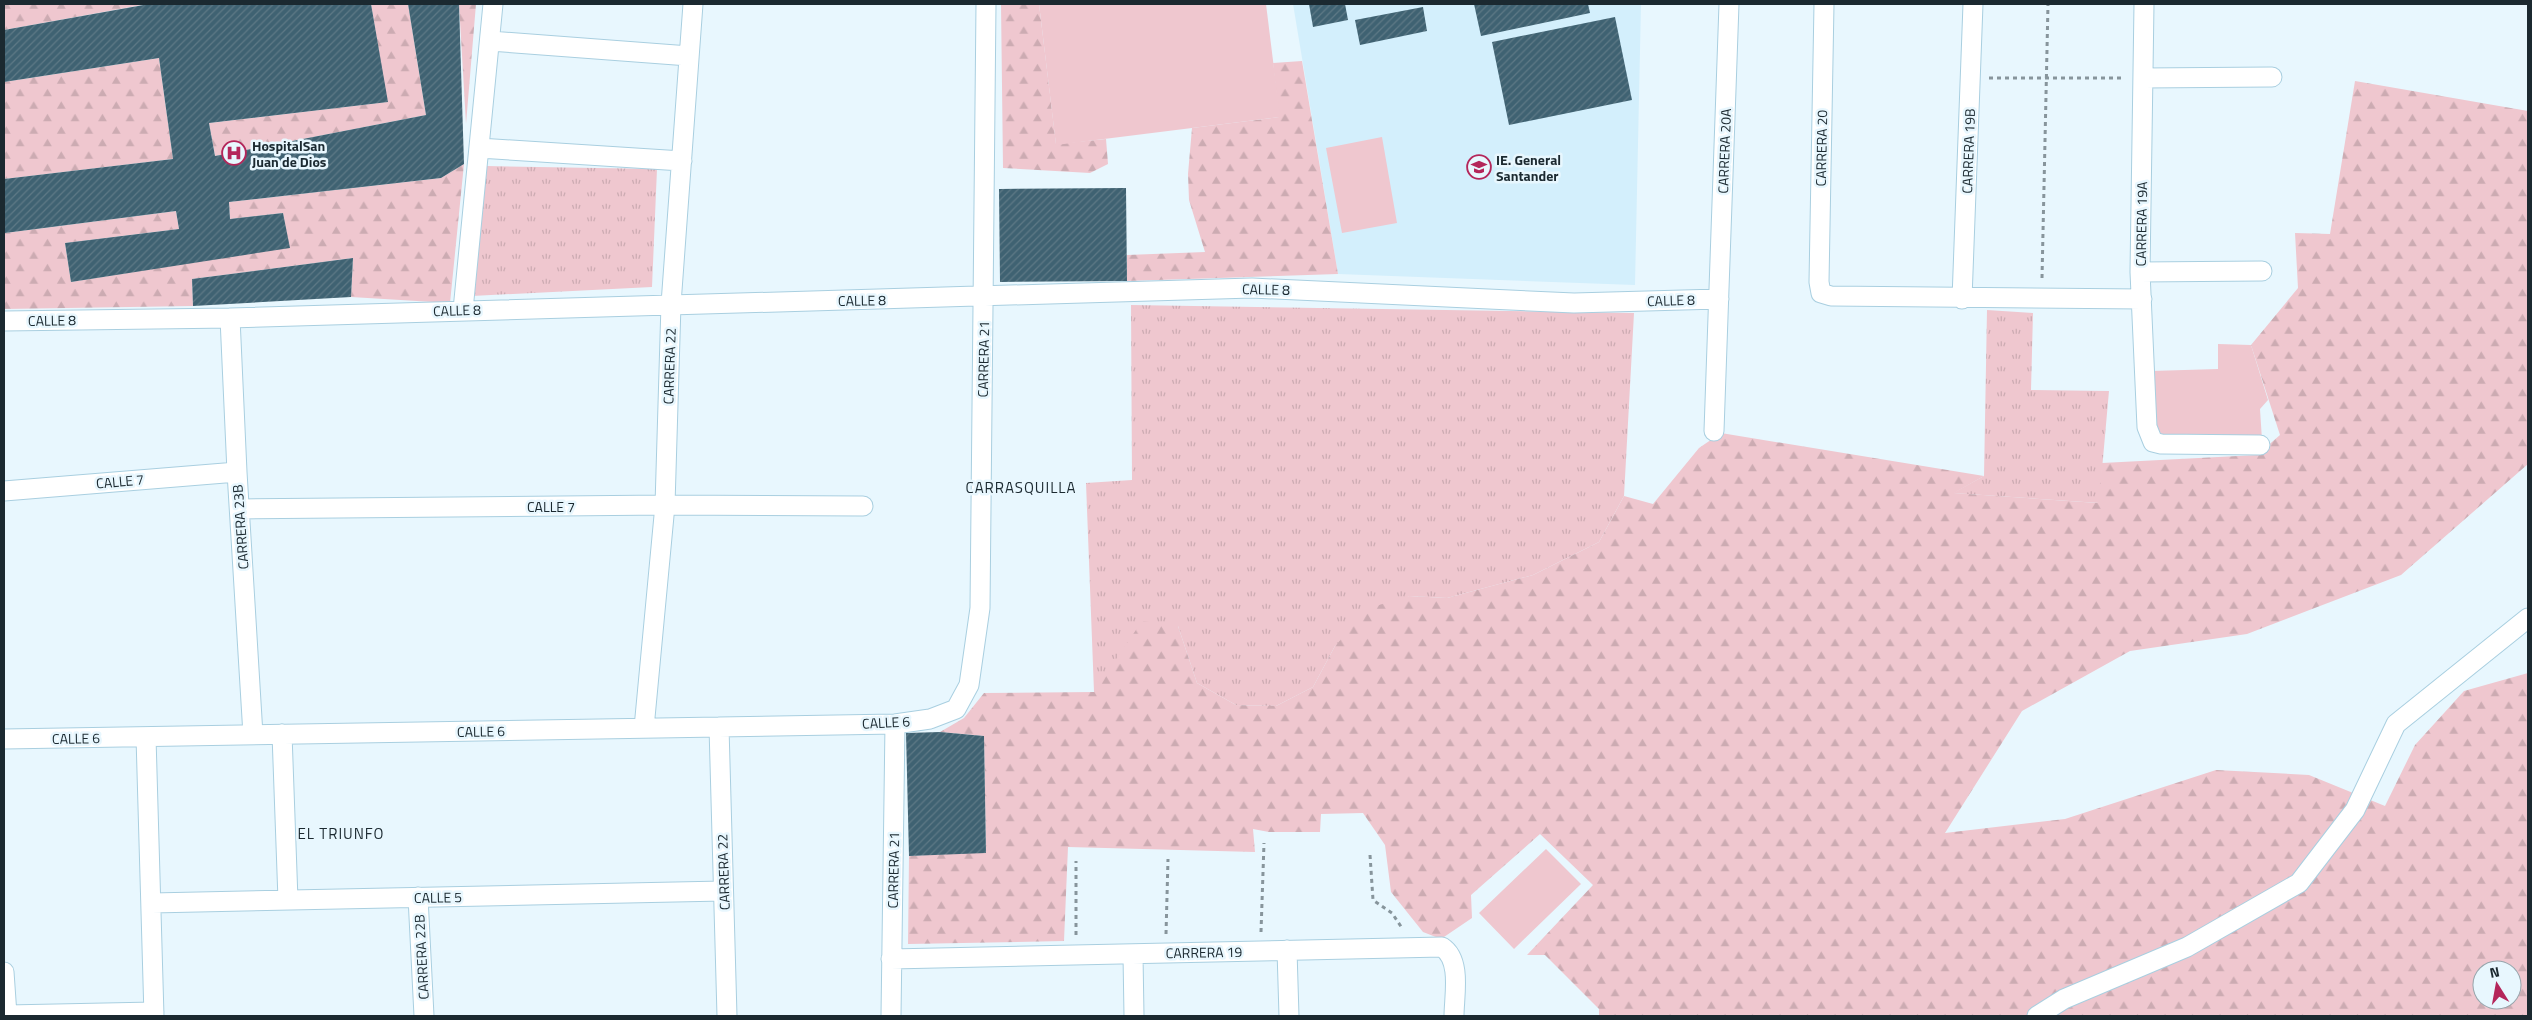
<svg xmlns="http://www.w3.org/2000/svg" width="2532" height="1020" viewBox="0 0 2532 1020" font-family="'Titillium Web',sans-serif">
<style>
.built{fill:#d3effc}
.grass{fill:url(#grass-tufts)}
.forest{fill:url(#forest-firs);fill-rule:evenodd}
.pitch{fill:#efc7cf}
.building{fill:url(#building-hatch)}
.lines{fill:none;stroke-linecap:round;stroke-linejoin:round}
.minor-casing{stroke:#a9cfe0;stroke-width:21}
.path{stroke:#87959c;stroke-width:3;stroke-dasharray:4 4;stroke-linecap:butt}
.minor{stroke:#fff;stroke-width:19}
.labels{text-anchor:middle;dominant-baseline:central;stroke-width:5;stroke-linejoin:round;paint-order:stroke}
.poi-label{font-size:14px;font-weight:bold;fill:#1b2930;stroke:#e8f7fe;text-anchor:start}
.street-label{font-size:14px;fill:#1b2930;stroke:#e8f7fe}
.neighbourhood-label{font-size:15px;letter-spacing:1px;fill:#1b2930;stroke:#e8f7fe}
</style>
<defs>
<pattern id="grass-tufts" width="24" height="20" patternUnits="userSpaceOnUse" patternTransform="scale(1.25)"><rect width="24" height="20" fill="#efc7cf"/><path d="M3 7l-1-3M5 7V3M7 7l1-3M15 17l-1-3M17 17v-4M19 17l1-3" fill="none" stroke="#ccabb2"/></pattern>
<pattern id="forest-firs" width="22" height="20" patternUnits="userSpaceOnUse" patternTransform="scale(1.25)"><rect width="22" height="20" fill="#efc7cf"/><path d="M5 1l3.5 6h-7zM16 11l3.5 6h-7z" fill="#ccabb2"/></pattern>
<pattern id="building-hatch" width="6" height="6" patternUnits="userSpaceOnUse" patternTransform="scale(1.25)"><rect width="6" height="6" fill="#3f6272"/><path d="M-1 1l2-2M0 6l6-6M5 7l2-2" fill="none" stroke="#5e7986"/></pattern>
</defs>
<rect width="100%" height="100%" fill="#e8f7fe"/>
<path class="built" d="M 1293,4 L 1641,4 L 1635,285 L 1338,274 Z"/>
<path class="grass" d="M 486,166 L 657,169 L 652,287 L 472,296 Z
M 1131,305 L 1634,313 L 1624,496 L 1599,542 L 1533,575 L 1447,598 L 1409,596 L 1335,646 L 1313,687 L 1276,706 L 1236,705 L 1197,683 L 1178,626 L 1094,692 L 1086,483 L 1132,480 Z
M 1987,310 L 2033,313 L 2031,390 L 2109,391 L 2099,503 L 1953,493 L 1984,476 Z"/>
<path class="forest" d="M 4,4 L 141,4 L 142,5 L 4,30 Z
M 371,4 L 408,4 L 426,115 L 215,156 L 209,123 L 387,102 Z
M 459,4 L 476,4 L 466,124 Z
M 1001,4 L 1039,4 L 1056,144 L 1106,139 L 1108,164 L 1090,173 L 1003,168 Z
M 159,58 L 173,159 L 4,179 L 4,82 Z
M 1302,61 L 1338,274 L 1127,281 L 1127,255 L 1205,252 L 1189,200 L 1188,174 L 1192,128 L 1279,117 L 1273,63 Z
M 2355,81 L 2528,111 L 2528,464 L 2401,575 L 2247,634 L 2130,651 L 2022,711 L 1945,833 L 2065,819 L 2216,770 L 2309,775 L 2385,806 L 2415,745 L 2464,691 L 2528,673 L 2528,1016 L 1599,1016 L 1599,1009 L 1545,955 L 1527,955 L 1593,885 L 1540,834 L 1471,895 L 1472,918 L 1441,939 L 1423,932 L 1391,892 L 1385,845 L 1363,813 L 1321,814 L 1320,832 L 1269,832 L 1253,829 L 1255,852 L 1068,847 L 1064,941 L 908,944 L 909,856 L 986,852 L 984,736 L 940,732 L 964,718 L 984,693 L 1094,692 L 1142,621 L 1178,626 L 1197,683 L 1236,705 L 1276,706 L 1313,687 L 1335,646 L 1369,608 L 1409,596 L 1447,598 L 1533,575 L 1599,542 L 1624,496 L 1653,504 L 1699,448 L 1721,433 L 1984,476 L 1954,493 L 2098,503 L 2102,463 L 2257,455 L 2280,435 L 2251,345 L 2298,288 L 2295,233 L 2330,234 ZM 2482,970 L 2512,970 L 2512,1000 L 2482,1000 Z
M 464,164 L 450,303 L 351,297 L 353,258 L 192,279 L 193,306 L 4,309 L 4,221 L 5,233 L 176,211 L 179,229 L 65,243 L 71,282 L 289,247 L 283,213 L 230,219 L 229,202 L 441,178 Z"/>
<path class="pitch" d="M 1039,4 L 1266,4 L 1280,117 L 1056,145 Z
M 1382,137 L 1397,223 L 1342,233 L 1326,148 Z
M 2218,344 L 2251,345 L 2268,400 L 2260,409 L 2262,440 L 2156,438 L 2151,371 L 2218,369 Z
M 1546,849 L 1581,884 L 1514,949 L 1479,913 Z"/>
<path class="building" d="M 149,4 L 371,4 L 388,102 L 209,123 L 215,156 L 426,115 L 408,4 L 459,4 L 464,164 L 441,178 L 229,202 L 230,219 L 283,213 L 290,248 L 71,282 L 65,243 L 179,229 L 176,211 L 5,233 L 4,179 L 173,159 L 159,58 L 4,82 L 4,30 Z
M 1309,4 L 1345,4 L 1348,20 L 1313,27 Z
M 1474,4 L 1588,4 L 1590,13 L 1481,36 Z
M 1423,7 L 1427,31 L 1360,45 L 1355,20 Z
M 1615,17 L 1632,100 L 1509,125 L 1492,42 Z
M 1126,188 L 1127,281 L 1000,282 L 999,189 Z
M 353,258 L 351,297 L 193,306 L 192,279 Z
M 940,732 L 984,736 L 986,853 L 909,856 L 906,733 Z"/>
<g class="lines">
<g class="minor-casing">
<path id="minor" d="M 1824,4 L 1819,282 L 1821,293 L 1831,296 L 2142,299
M 2144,4 L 2140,272 L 2147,427 L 2153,442 L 2161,444 L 2260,445
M 490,41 L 689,56
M 2143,78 L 2272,77
M 479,148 L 682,161
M 2140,272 L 2262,271
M 1962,299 L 1973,4
M 463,310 L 493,4
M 230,318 L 237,472 L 253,735
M 4,321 L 230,318 L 1252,288 L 1574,303 L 1719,299
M 1714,431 L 1729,4
M 4,491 L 237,472
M 240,509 L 665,505 L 863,506
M 719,727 L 727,1016
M 644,728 L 665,505 L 671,304 L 693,4
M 282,734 L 288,900
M 146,737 L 154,1016
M 4,739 L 895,724 L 930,719 L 956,709 L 969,685 L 980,608 L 986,4
M 418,897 L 424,1016
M 152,903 L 723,891
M 1287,950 L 1289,1016
M 1133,955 L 1134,1016
M 891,959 L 1442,947 C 1462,960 1454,996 1454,1016
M 4,972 L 7,1015 L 154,1012
M 891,1016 L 895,724
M 2037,1016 L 2064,999 L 2187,947 L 2299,883 L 2355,810 L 2396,724 L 2528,618"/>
</g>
<path class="path" d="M 1989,78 L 2123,78
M 2042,278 L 2048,4
M 1370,855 L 1373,900 L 1392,913 L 1402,928
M 1261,932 L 1264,843
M 1166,934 L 1168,859
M 1076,935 L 1076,861"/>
<use href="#minor" class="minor"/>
</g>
<defs>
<g id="hospital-ring" transform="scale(1.25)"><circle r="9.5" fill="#e8f7fe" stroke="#b4265a" stroke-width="1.5"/><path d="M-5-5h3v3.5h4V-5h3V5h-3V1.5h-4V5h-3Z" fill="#b4265a"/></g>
<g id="school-ring" transform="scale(1.25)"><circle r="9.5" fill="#e8f7fe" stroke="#b4265a" stroke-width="1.5"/><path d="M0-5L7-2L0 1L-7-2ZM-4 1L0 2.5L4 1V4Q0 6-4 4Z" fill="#b4265a"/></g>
</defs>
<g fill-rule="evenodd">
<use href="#hospital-ring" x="234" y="153"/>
<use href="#school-ring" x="1479" y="167"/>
</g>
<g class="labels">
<g class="poi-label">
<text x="252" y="145">HospitalSan<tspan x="252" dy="16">Juan de Dios</tspan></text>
<text x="1496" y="159">IE. General<tspan x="1496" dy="16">Santander</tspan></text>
</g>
<g class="street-label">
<text transform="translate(1821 148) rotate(-89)">CARRERA 20</text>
<text transform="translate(1724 151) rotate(-88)">CARRERA 20A</text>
<text transform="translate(1968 151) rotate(-88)">CARRERA 19B</text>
<text transform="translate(2141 224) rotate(-89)">CARRERA 19A</text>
<text transform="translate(1266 289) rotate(1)">CALLE 8</text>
<text transform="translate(862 300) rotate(-1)">CALLE 8</text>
<text transform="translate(1671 300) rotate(-2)">CALLE 8</text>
<text transform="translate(457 310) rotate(-2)">CALLE 8</text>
<text transform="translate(52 320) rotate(-1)">CALLE 8</text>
<text transform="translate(983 359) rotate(-89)">CARRERA 21</text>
<text transform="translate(669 366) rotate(-88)">CARRERA 22</text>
<text transform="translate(120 481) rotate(-5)">CALLE 7</text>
<text x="551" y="506">CALLE 7</text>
<text transform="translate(240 527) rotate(-94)">CARRERA 23B</text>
<text transform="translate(886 722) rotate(-3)">CALLE 6</text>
<text transform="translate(481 731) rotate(-1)">CALLE 6</text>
<text transform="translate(76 738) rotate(-1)">CALLE 6</text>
<text transform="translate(893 870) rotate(-89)">CARRERA 21</text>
<text transform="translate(723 872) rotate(-92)">CARRERA 22</text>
<text transform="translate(438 897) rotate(-1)">CALLE 5</text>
<text transform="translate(1204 952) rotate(-1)">CARRERA 19</text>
<text transform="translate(421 957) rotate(-93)">CARRERA 22B</text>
</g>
<g class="neighbourhood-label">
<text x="1021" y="487">CARRASQUILLA</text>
<text x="341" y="833">EL TRIUNFO</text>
</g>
</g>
<rect width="2532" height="1020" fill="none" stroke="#1b2930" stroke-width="10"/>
<g transform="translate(2497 985) rotate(349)"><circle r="24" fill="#e8f7fe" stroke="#96a5ac"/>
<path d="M0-4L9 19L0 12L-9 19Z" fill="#b4265a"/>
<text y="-8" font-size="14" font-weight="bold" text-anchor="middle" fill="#1b2930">N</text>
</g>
</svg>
